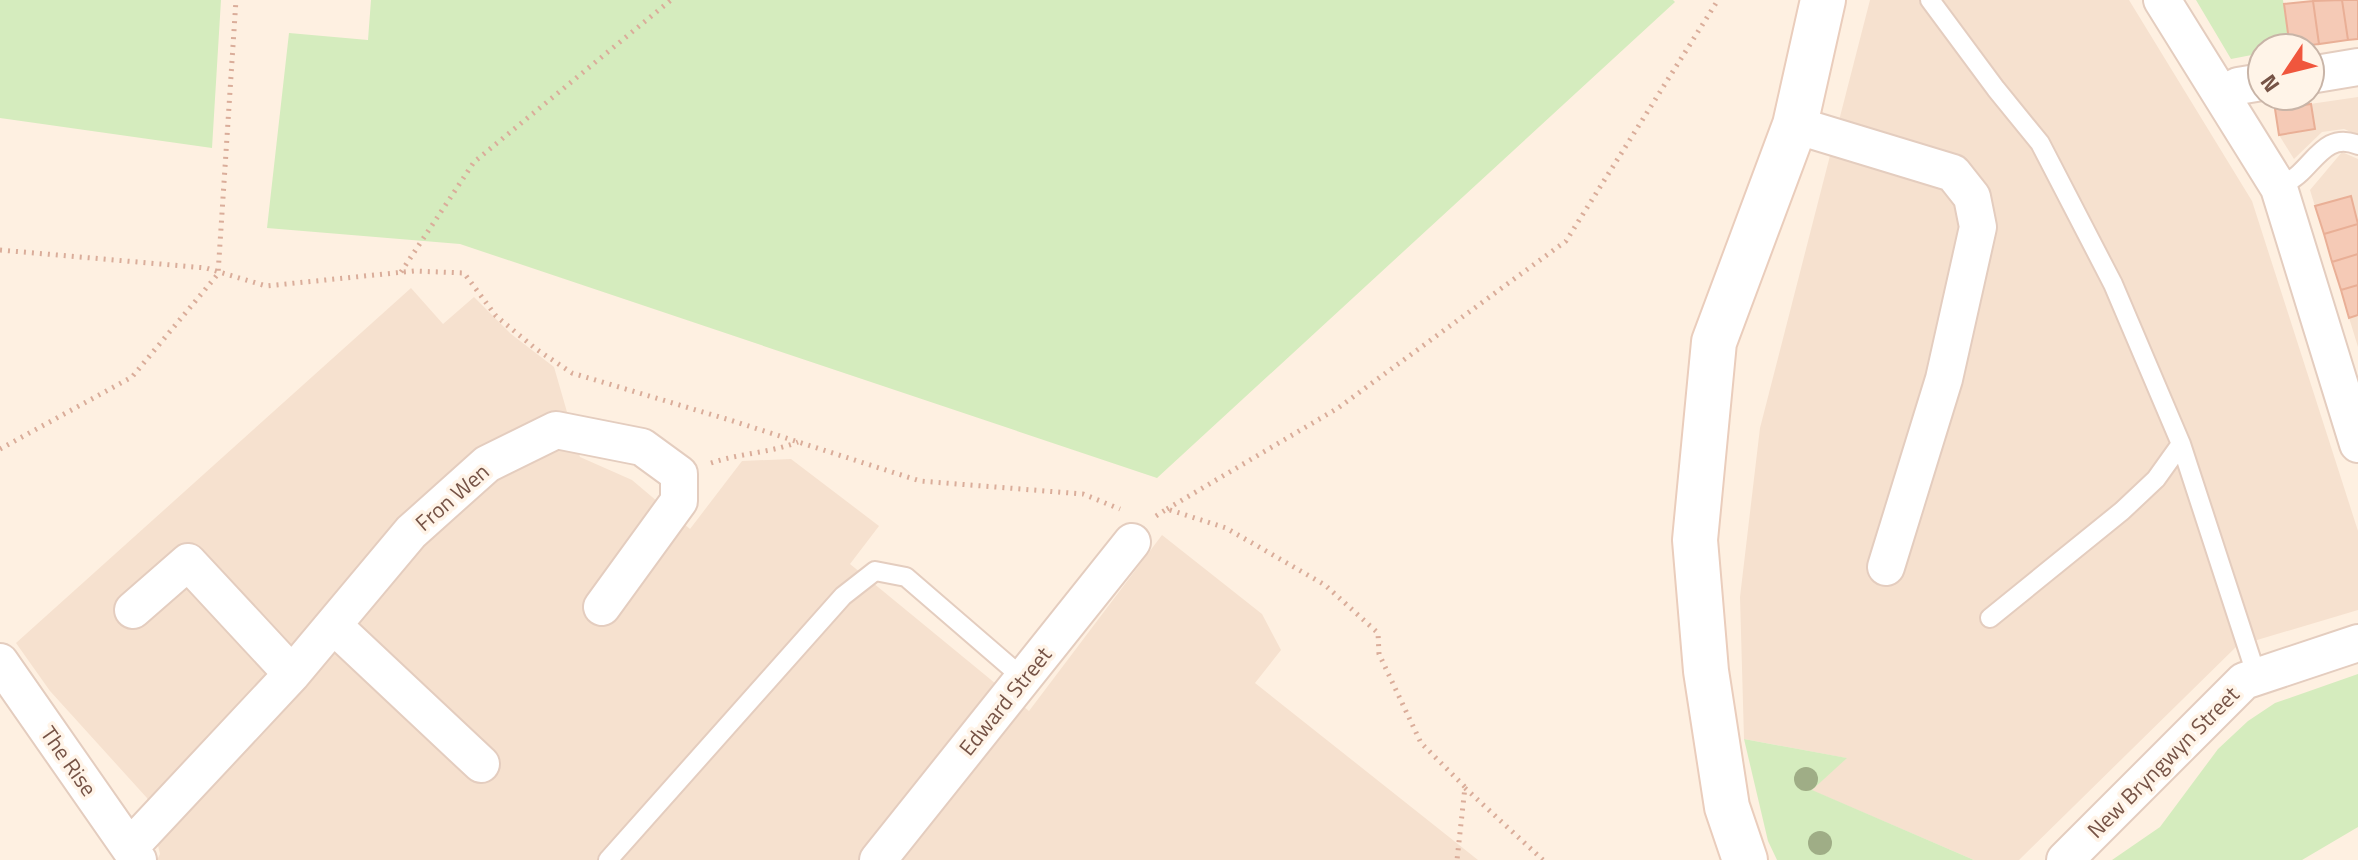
<svg xmlns="http://www.w3.org/2000/svg" width="2358" height="860" viewBox="0 0 2358 860" font-family="'Titillium Web',sans-serif">
<style>
.residential{fill:#f6e1cf}
.green{fill:#d5ecbe}
.building{fill:#f5cab6;stroke:#e9af96;stroke-width:2}
.lines{fill:none;stroke-linecap:round;stroke-linejoin:round}
.service-casing{stroke:#e4cdbf;stroke-width:22}
.minor-casing{stroke:#e4cdbf;stroke-width:40}
.secondary-casing{stroke:#eacdbc;stroke-width:48}
.path{stroke:#daad9a;stroke-width:5;stroke-dasharray:2 6;stroke-linecap:butt}
.service{stroke:#fff;stroke-width:18}
.minor{stroke:#fff;stroke-width:36}
.secondary{stroke:#fff;stroke-width:44}
.tree{fill:#9fad86}
.labels{text-anchor:middle;dominant-baseline:central;stroke-width:7;stroke-linejoin:round;paint-order:stroke}
.street-label{font-size:22px;fill:#765346;stroke:#fff4e8}
</style>
<rect width="100%" height="100%" fill="#fef0e1"/>
<path class="residential" d="M 1870,0 L 2129,0 L 2252,201 L 2358,531 L 2358,610 L 2237,646 L 2019,860 L 1974,860 L 1811,790 L 1846,758 L 1744,739 L 1740,597 L 1760,428 Z
M 2358,97 L 2358,135 L 2344,129 L 2322,132 L 2294,159 L 2279,135 L 2275,109 Z
M 2342,152 L 2358,159 L 2358,347 L 2310,190 Z
M 411,288 L 443,324 L 474,297 L 511,334 L 554,367 L 580,457 L 632,480 L 690,529 L 742,461 L 791,459 L 879,526 L 850,564 L 1029,711 L 1162,535 L 1262,614 L 1281,650 L 1255,683 L 1478,860 L 157,860 L 160,854 L 147,798 L 50,691 L 16,643 Z"/>
<path class="green" d="M 0,0 L 221,0 L 212,148 L 0,118 Z
M 371,0 L 1673,0 L 1675,2 L 1157,478 L 460,244 L 267,228 L 289,33 L 368,40 Z
M 2196,0 L 2283,0 L 2290,48 L 2262,48 L 2262,53 L 2231,59 Z
M 2358,674 L 2358,827 L 2302,860 L 2112,860 L 2160,827 L 2218,749 L 2248,721 L 2275,703 Z
M 1744,739 L 1847,758 L 1812,790 L 1974,860 L 1777,860 L 1768,841 Z"/>
<path class="building" d="M 2342,0 L 2358,0 L 2358,39 L 2348,40 Z
M 2342,0 L 2348,40 L 2319,44 L 2313,1 Z
M 2313,1 L 2319,44 L 2290,48 L 2284,4 Z
M 2311,104 L 2315,129 L 2279,135 L 2275,109 Z
M 2351,196 L 2358,224 L 2324,234 L 2315,206 Z
M 2358,224 L 2358,254 L 2332,262 L 2324,234 Z
M 2358,254 L 2358,285 L 2341,290 L 2332,262 Z
M 2358,285 L 2358,315 L 2349,318 L 2341,290 Z"/>
<g class="lines">
<g class="service-casing">
<path id="service" d="M 1930,0 L 1996,89 L 2040,143 L 2113,284 L 2181,444 L 2257,677
M 2279,188 C 2286,183 2294,179 2300,173 C 2318,156 2330,133 2358,145
M 1990,618 L 2122,511 L 2156,479 L 2181,444
M 608,860 L 843,596 L 875,571 L 906,577 L 1023,678"/>
</g>
<g class="minor-casing">
<path id="minor" d="M 2162,0 L 2279,188 L 2358,444
M 2310,75 L 2358,67
M 2222,96 L 2238,86 L 2262,82
M 1795,125 L 1953,173 L 1972,197 L 1978,227 L 1944,379 L 1886,567
M 133,610 L 188,562 L 292,674
M 334,626 L 481,764
M 0,662 L 138,860
M 130,847 L 292,674 L 411,532 L 487,464 L 556,430 L 642,447 L 679,474 L 679,501 L 602,607
M 878,860 L 1132,542
M 2065,860 L 2244,681 L 2358,643"/>
</g>
<g class="secondary-casing">
<path id="secondary" d="M 1745,860 L 1727,807 L 1706,671 L 1695,540 L 1714,342 L 1795,125 L 1823,0"/>
</g>
<path class="path" d="M 0,250 L 206,268 L 266,286 L 414,271 L 464,273 L 496,316 L 536,349 L 572,373 L 733,421 L 920,481 L 1083,494 L 1120,509
M 401,272 L 474,162 L 671,0
M 0,449 L 132,377 L 218,274 L 236,0
M 711,463 C 740,453 770,453 798,442
M 1167,509 L 1338,408 L 1566,241 L 1718,0
M 1156,516 L 1167,509 L 1226,528 L 1325,585 L 1378,633 L 1379,654 L 1421,743 L 1465,787 L 1457,860
M 1465,788 L 1543,860"/>
<use href="#service" class="service"/>
<use href="#minor" class="minor"/>
<use href="#secondary" class="secondary"/>
</g>
<g class="tree">
<circle cx="1806" cy="779" r="12"/>
<circle cx="1820" cy="843" r="12"/>
</g>
<g class="labels">
<g class="street-label">
<text transform="translate(452 497) rotate(-41)">Fron Wen</text>
<text transform="translate(1005 701) rotate(-51)">Edward Street</text>
<text transform="translate(69 761) rotate(55)">The Rise</text>
<text transform="translate(2163 762) rotate(-45)">New Bryngwyn Street</text>
</g>
</g>
<g transform="translate(2286 72) rotate(235)"><circle r="38" fill="#fff4e8" stroke="#c8b4a7" stroke-width="2"/>
<path d="M0-6L14 30L0 20L-14 30Z" fill="#f0563d"/>
<text y="-12" font-size="22" font-weight="bold" text-anchor="middle" fill="#765346">N</text>
</g>
</svg>
